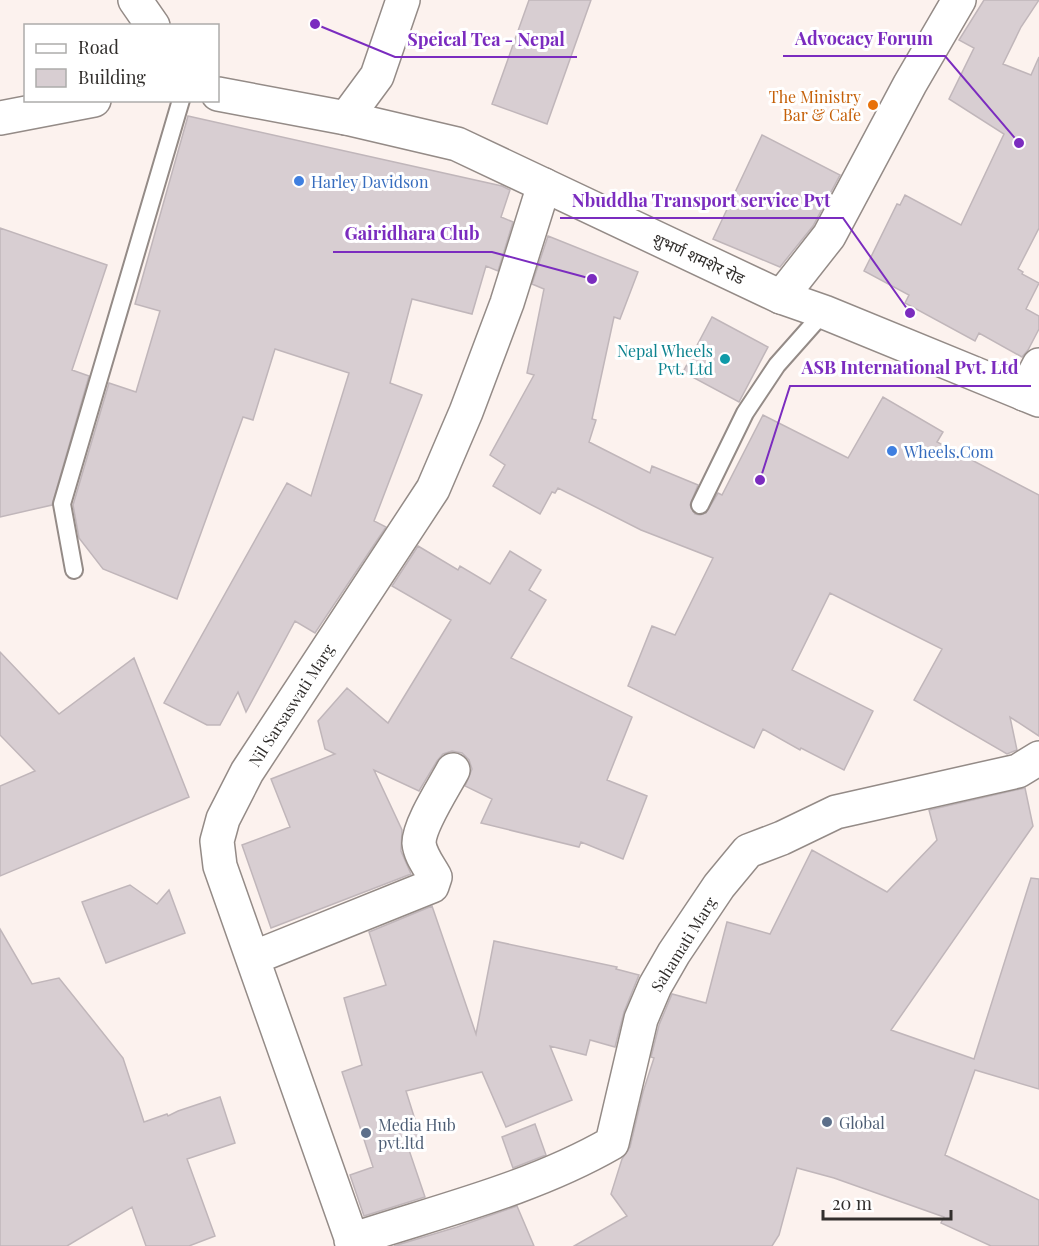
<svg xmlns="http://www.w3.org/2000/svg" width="1039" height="1246" viewBox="0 0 1039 1246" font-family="'Playfair Display','Noto Sans Devanagari',serif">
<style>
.building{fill:#d8ced2;stroke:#c0b6ba;stroke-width:1.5}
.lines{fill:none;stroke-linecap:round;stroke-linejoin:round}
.service-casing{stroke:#948b87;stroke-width:20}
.minor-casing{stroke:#948b87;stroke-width:36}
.secondary-casing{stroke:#948b87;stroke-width:36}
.service{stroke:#fff;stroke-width:16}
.minor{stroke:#fff;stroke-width:33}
.secondary{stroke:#fff;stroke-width:33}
.food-dot{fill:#e8710a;stroke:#fff;stroke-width:2}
.shop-dot{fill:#3f7fe0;stroke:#fff;stroke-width:2}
.culture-dot{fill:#0f9aa8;stroke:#fff;stroke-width:2}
.service-dot{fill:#5c6f8a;stroke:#fff;stroke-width:2}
.labels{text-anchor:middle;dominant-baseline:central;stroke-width:6;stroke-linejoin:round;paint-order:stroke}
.food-label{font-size:16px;fill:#c56008;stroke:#fff;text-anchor:end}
.shop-label{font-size:16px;fill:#366cbe;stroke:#fff;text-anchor:start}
.street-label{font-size:16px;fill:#322f2d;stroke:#fff}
.culture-label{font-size:16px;fill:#0d838f;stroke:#fff;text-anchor:end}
.service-label{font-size:16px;fill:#4e5e75;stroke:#fff;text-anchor:start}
.leader{fill:none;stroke:#7b2cbf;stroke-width:2}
.callout-dot{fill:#7b2cbf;stroke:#fff;stroke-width:2}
.callout-label{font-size:18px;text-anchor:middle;font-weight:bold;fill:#7b2cbf;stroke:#fff;stroke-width:6;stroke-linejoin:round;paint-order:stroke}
</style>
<rect width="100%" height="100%" fill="#fcf2ee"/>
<path class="building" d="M 529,0 L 591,0 L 547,124 L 492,104 Z
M 984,0 L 1039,0 L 1021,27 L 1003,64 L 1031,75 L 1039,57 L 1039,228 L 1018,269 L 1023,272 L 1022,274 L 1039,283 L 1026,309 L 1039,316 L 1039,329 L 1028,350 L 1022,357 L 979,333 L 975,341 L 905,303 L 909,295 L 864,271 L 897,204 L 900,205 L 905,195 L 961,225 L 1004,134 L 949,99 L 974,48 L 959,40 Z
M 188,116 L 502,186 L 510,190 L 501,217 L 513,222 L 498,271 L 486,266 L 472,314 L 412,299 L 390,383 L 422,395 L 374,521 L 386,527 L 315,633 L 295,621 L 246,712 L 238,692 L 220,725 L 207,725 L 164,703 L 287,483 L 311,496 L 349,373 L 275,349 L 253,420 L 243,417 L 177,599 L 103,569 L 79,538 L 73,505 L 109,383 L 136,392 L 160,311 L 135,304 Z
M 762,135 L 840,175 L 813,226 L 780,267 L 713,239 Z
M 0,228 L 107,265 L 72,370 L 89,376 L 52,505 L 0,517 Z
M 548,236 L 638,272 L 620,319 L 614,317 L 592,419 L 596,420 L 589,442 L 650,473 L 652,466 L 698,485 L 690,505 L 695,514 L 700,515 L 706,513 L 718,493 L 722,495 L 763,415 L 848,458 L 883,397 L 943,432 L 937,442 L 1039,495 L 1039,736 L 1010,717 L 1017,750 L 1007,754 L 914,700 L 942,649 L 830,593 L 792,670 L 873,711 L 844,770 L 801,748 L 800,750 L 763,729 L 754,748 L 628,686 L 652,626 L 675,635 L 713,558 L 641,530 L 558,488 L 555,493 L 552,492 L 540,514 L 493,486 L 505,465 L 490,455 L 534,375 L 527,373 L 544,289 L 532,284 Z
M 712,317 L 768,347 L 739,402 L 683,372 Z
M 418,546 L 458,570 L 460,566 L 490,584 L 510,551 L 541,570 L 529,590 L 546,600 L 511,658 L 632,717 L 607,780 L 647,796 L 623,859 L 581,842 L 579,847 L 481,823 L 492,799 L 465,786 L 472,769 L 469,760 L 462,753 L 452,751 L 443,754 L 437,761 L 419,791 L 374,770 L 402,830 L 401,851 L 411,874 L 271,928 L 242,845 L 290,827 L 271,779 L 335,754 L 325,749 L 318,721 L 347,688 L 388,723 L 451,620 L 392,586 Z
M 0,652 L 59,714 L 134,658 L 189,797 L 0,876 L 0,786 L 35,771 L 0,735 Z
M 1025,788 L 1033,826 L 891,1030 L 974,1059 L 1031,878 L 1039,879 L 1039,1089 L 975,1070 L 945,1155 L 1039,1200 L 1039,1246 L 991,1246 L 941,1223 L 944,1217 L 834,1178 L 797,1168 L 779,1235 L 772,1246 L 574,1246 L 627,1216 L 611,1194 L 622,1159 L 630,1147 L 643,1092 L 654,1058 L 651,1057 L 659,1025 L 672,994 L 706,1003 L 727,922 L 770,934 L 812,850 L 887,892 L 937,840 L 929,810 Z
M 130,885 L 157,904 L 169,890 L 185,933 L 106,963 L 82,902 Z
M 432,906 L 476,1034 L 494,941 L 617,967 L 616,969 L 639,975 L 624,1012 L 615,1047 L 590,1040 L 586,1055 L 550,1046 L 572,1100 L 506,1127 L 482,1072 L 406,1091 L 423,1145 L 409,1150 L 425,1197 L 364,1216 L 350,1175 L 373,1167 L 342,1072 L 362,1065 L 344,998 L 386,985 L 369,932 Z
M 0,929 L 32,984 L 59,978 L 123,1058 L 144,1122 L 167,1114 L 168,1116 L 178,1111 L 220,1097 L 235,1143 L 187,1159 L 215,1236 L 189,1246 L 146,1246 L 132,1207 L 67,1246 L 0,1246 Z
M 535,1124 L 546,1155 L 513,1168 L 502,1137 Z
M 517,1206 L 534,1246 L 394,1246 L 457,1227 Z"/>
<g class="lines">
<g class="service-casing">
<path id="service" d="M 700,505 L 745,413 L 777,365 L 824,312
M 74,570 L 62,504 L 181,100"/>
</g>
<g class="minor-casing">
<path id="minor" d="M 135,0 L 153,26
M 346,118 L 377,76 L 403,0
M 781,297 L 829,236 L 910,84 L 959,0
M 1024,394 L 1039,365
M 253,958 L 432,886 L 435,877 C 429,866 420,855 419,843 C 419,825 444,787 453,770
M 351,1240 C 439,1211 532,1189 612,1143 L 641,1019 L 655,986 L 674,953 L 719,886 L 748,851 L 782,838 L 836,812 L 1018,771 L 1039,758
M 354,1246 L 220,866 L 217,841 L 223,819 L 247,772 L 433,489 L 466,412 L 507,303 L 544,185"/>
</g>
<g class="secondary-casing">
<path id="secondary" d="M 218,94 L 346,118 L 457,144 L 781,297 L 824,312 L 1039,400
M 0,118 L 94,100"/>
</g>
<use href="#service" class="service"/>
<use href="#minor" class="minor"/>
<use href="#secondary" class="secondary"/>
</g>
<circle class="food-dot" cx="873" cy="105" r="6"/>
<g class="shop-dot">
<circle cx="299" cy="181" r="6"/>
<circle cx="892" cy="451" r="6"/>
</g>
<circle class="culture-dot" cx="725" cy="359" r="6"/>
<g class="service-dot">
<circle cx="827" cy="1122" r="6"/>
<circle cx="366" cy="1133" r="6"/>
</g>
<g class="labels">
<g class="food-label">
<text x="861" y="96">The Ministry<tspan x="861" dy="18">Bar &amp; Cafe</tspan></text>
</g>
<g class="shop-label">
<text x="311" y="181">Harley Davidson</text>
<text x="904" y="451">Wheels.Com</text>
</g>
<g class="street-label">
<text transform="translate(699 258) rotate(25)">शुभर्ण शमशेर रोड</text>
<text transform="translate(291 705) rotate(-57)">Nil Sarsaswati Marg</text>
<text transform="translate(683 944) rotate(-58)">Sahamati Marg</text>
</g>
<g class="culture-label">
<text x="713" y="350">Nepal Wheels<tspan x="713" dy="18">Pvt. Ltd</tspan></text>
</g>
<g class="service-label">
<text x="839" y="1122">Global</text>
<text x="378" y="1124">Media Hub<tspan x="378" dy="18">pvt.ltd</tspan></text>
</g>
</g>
<path class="leader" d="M1019 143L945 56H783M315 24L395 57H577M910 313L843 218H560M592 279L492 252H333M760 480L790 386H1031"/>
<g class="callout-dot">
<circle cx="1019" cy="143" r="6"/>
<circle cx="315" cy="24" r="6"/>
<circle cx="910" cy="313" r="6"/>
<circle cx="592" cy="279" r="6"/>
<circle cx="760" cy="480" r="6"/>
</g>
<g class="callout-label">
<text x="864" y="45">Advocacy Forum</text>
<text x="486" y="46">Speical Tea - Nepal</text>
<text x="701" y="207">Nbuddha Transport service Pvt</text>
<text x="412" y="240">Gairidhara Club</text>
<text x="910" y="374">ASB International Pvt. Ltd</text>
</g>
<rect x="24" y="24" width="195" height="78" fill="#ffffff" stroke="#adacab" stroke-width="1.5"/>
<rect x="36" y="44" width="30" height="9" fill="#ffffff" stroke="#adacab" stroke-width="1.5"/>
<text x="78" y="54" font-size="18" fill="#322f2d">Road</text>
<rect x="36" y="69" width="30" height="18" fill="#d8ced2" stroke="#adacab" stroke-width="1.5"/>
<text x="78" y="84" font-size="18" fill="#322f2d">Building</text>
<path d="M823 1210v9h128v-9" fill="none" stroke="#322f2d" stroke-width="3"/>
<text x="832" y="1210" font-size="18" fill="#322f2d" stroke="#ffffff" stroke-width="4.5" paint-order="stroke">20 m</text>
</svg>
